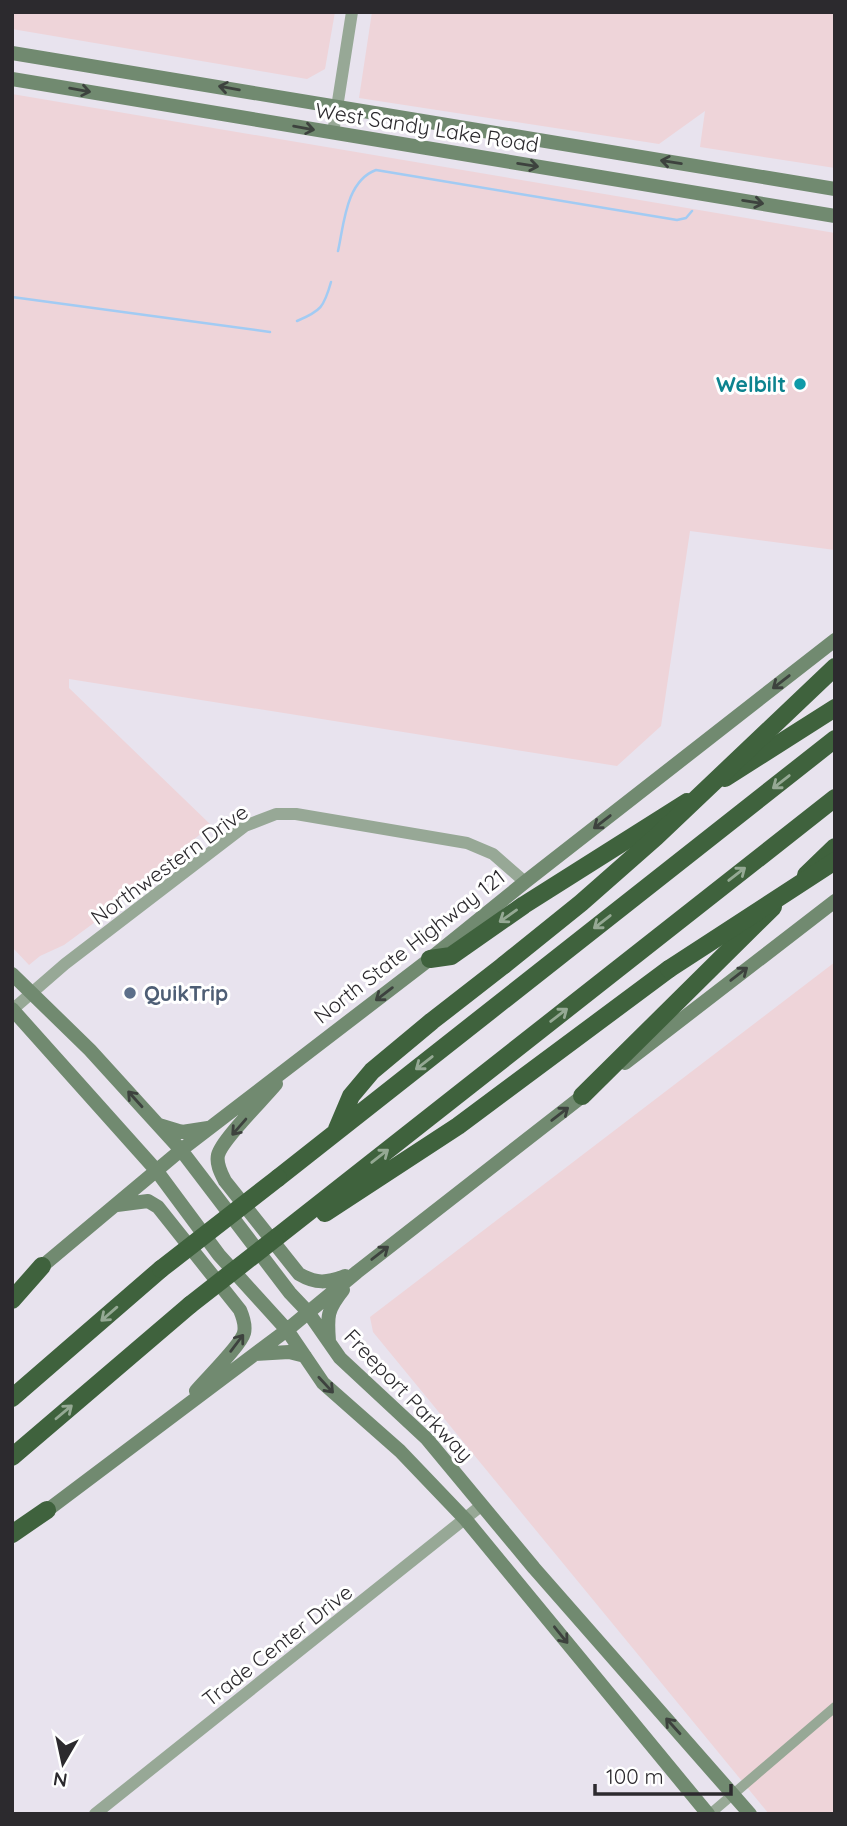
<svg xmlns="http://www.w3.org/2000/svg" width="847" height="1826" viewBox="0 0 847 1826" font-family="Quicksand,sans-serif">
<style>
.industrial{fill:#eed4d9}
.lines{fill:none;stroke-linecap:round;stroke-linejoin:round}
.stream{stroke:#a2cbf3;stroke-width:2.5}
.minor{stroke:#97a896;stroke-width:10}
.tertiary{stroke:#97a896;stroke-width:12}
.secondary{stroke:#718a70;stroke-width:14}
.motorway{stroke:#3f623d;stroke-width:18}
.motorway-bridge{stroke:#3f623d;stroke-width:18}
.oneway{stroke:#3d423e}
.oneway2{stroke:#95a994}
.culture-dot{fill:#0f9aa8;stroke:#fff;stroke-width:2.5}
.service-dot{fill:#5c6f8a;stroke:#fff;stroke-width:2.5}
.labels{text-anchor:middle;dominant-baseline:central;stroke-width:6;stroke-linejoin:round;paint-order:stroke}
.street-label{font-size:21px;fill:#2c2a2e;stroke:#fff}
.culture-label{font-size:21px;font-weight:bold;fill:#0d838f;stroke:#fff;text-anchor:end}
.service-label{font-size:21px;font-weight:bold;fill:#4e5e75;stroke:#fff;text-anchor:start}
</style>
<rect width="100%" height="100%" fill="#e8e3ee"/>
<path class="industrial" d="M 12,12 L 335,12 L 325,69 L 307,79 L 12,29 Z
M 372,12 L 835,12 L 835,168 L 700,147 L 705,111 L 659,144 L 359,98 Z
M 12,94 L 835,233 L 835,550 L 690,531 L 661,726 L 617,766 L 69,679 L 69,688 L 211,825 L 106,914 L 64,945 L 40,956 L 29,965 L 12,947 Z
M 835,962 L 835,1814 L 769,1814 L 373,1332 L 370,1317 Z"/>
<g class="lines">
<path class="stream" d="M 338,251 C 344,224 346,181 376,170 L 677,220 L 686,218 L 692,211
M 12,297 L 270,332
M 297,321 C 321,311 324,307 331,282"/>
<path class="minor" d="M 710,1814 L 835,1707"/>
<path class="tertiary" d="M 333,133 L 352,12
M 12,1010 L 65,964 L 245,826 L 276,814 L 296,814 L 467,843 L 493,854 L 525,882
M 95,1814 L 482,1505"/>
<path class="secondary" d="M 12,53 L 835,189
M 12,79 L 835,216
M 12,974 L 90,1050 L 181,1150 L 290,1293 L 308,1312 L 340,1358 L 427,1439 L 534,1568 L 750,1814
M 12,1009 L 156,1170 L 219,1255 L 287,1330 L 323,1383 L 400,1451 L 466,1520 L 708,1814
M 625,1063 L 835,901
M 276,1084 C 264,1099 222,1139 218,1155 C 216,1164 221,1173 225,1181 L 299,1274 C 316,1284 327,1283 345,1276
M 159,1125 L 182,1132 L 208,1128
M 117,1205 L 148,1201 L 158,1207 L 240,1310 C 243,1317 246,1325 244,1333 C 241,1345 206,1379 196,1391
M 34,1273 L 181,1150 L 430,959 L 525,882 L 835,640
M 329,1341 C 327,1316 327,1310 343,1290
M 255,1354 L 289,1352 L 305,1356
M 41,1515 L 287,1330 L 357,1272 L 589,1091"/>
<path class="motorway" d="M 725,778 L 835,708
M 806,875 L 835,847
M 430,959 L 451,956 L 524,905 L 687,802
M 582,1096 L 773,907
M 337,1129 L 351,1096 L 372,1071 L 432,1021 L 504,965
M 278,1178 L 835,739
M 325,1213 L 458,1126 L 669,969
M 277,1237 L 835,798
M 12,1300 L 42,1266
M 12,1398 L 161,1269
M 12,1457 L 190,1305
M 12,1534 L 47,1510"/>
<path class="motorway-bridge" d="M 504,965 L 581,903 L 656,837 L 835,667
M 669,969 L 835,861
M 161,1269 L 278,1178
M 190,1305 L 277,1237"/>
</g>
<defs><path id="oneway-shaft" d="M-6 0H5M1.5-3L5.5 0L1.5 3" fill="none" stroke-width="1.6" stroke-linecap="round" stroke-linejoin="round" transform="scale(1.75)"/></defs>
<g class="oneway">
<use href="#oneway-shaft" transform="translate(229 88) rotate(-170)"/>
<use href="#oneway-shaft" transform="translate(80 90) rotate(10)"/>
<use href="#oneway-shaft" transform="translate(304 128) rotate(10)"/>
<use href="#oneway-shaft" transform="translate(671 162) rotate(-171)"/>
<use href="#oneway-shaft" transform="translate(528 165) rotate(9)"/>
<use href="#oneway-shaft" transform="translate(753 202) rotate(9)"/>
<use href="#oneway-shaft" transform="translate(781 682) rotate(142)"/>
<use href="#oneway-shaft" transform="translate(602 822) rotate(142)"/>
<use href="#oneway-shaft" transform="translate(739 974) rotate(-38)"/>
<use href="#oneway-shaft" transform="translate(384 994) rotate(143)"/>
<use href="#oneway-shaft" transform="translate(135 1099) rotate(-132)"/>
<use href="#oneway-shaft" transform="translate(560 1114) rotate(-38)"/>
<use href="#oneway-shaft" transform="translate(239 1127) rotate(131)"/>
<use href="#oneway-shaft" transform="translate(380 1253) rotate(-38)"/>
<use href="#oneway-shaft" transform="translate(237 1343) rotate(-53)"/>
<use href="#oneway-shaft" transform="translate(326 1385) rotate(47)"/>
<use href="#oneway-shaft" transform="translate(561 1635) rotate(51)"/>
<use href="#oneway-shaft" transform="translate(673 1726) rotate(-132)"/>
</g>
<g class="oneway2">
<use href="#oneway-shaft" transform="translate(781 782) rotate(142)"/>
<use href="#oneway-shaft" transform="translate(737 874) rotate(-38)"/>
<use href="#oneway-shaft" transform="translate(508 916) rotate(145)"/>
<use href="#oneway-shaft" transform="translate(602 922) rotate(142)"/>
<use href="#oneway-shaft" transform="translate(559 1015) rotate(-38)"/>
<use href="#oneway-shaft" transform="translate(424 1063) rotate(142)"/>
<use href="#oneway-shaft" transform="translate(380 1156) rotate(-38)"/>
<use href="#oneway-shaft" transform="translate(109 1314) rotate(139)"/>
<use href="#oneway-shaft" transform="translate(64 1412) rotate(-40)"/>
</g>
<circle class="culture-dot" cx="800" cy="384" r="7"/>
<circle class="service-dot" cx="130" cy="993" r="7"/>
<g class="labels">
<g class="street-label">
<text transform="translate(427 127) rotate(9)">West Sandy Lake Road</text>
<text transform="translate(169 864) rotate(-36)">Northwestern Drive</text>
<text transform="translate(409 946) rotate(-38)">North State Highway 121</text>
<text transform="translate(409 1395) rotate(46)">Freeport Parkway</text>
<text transform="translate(277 1645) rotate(-38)">Trade Center Drive</text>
</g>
<g class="culture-label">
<text x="786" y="384">Welbilt</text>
</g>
<g class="service-label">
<text x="144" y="993">QuikTrip</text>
</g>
</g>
<rect width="847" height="1826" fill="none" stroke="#2c2a2e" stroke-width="28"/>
<g transform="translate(63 1763) rotate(189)" stroke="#ffffff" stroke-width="5" paint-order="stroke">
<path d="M0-5L12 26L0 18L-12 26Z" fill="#2c2a2e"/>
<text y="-10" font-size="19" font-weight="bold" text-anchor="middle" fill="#2c2a2e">N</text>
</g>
<path d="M595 1784v10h136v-10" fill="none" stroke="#2c2a2e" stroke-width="3.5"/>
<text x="606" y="1784" font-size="21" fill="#2c2a2e" stroke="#ffffff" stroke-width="5" paint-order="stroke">100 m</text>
</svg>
